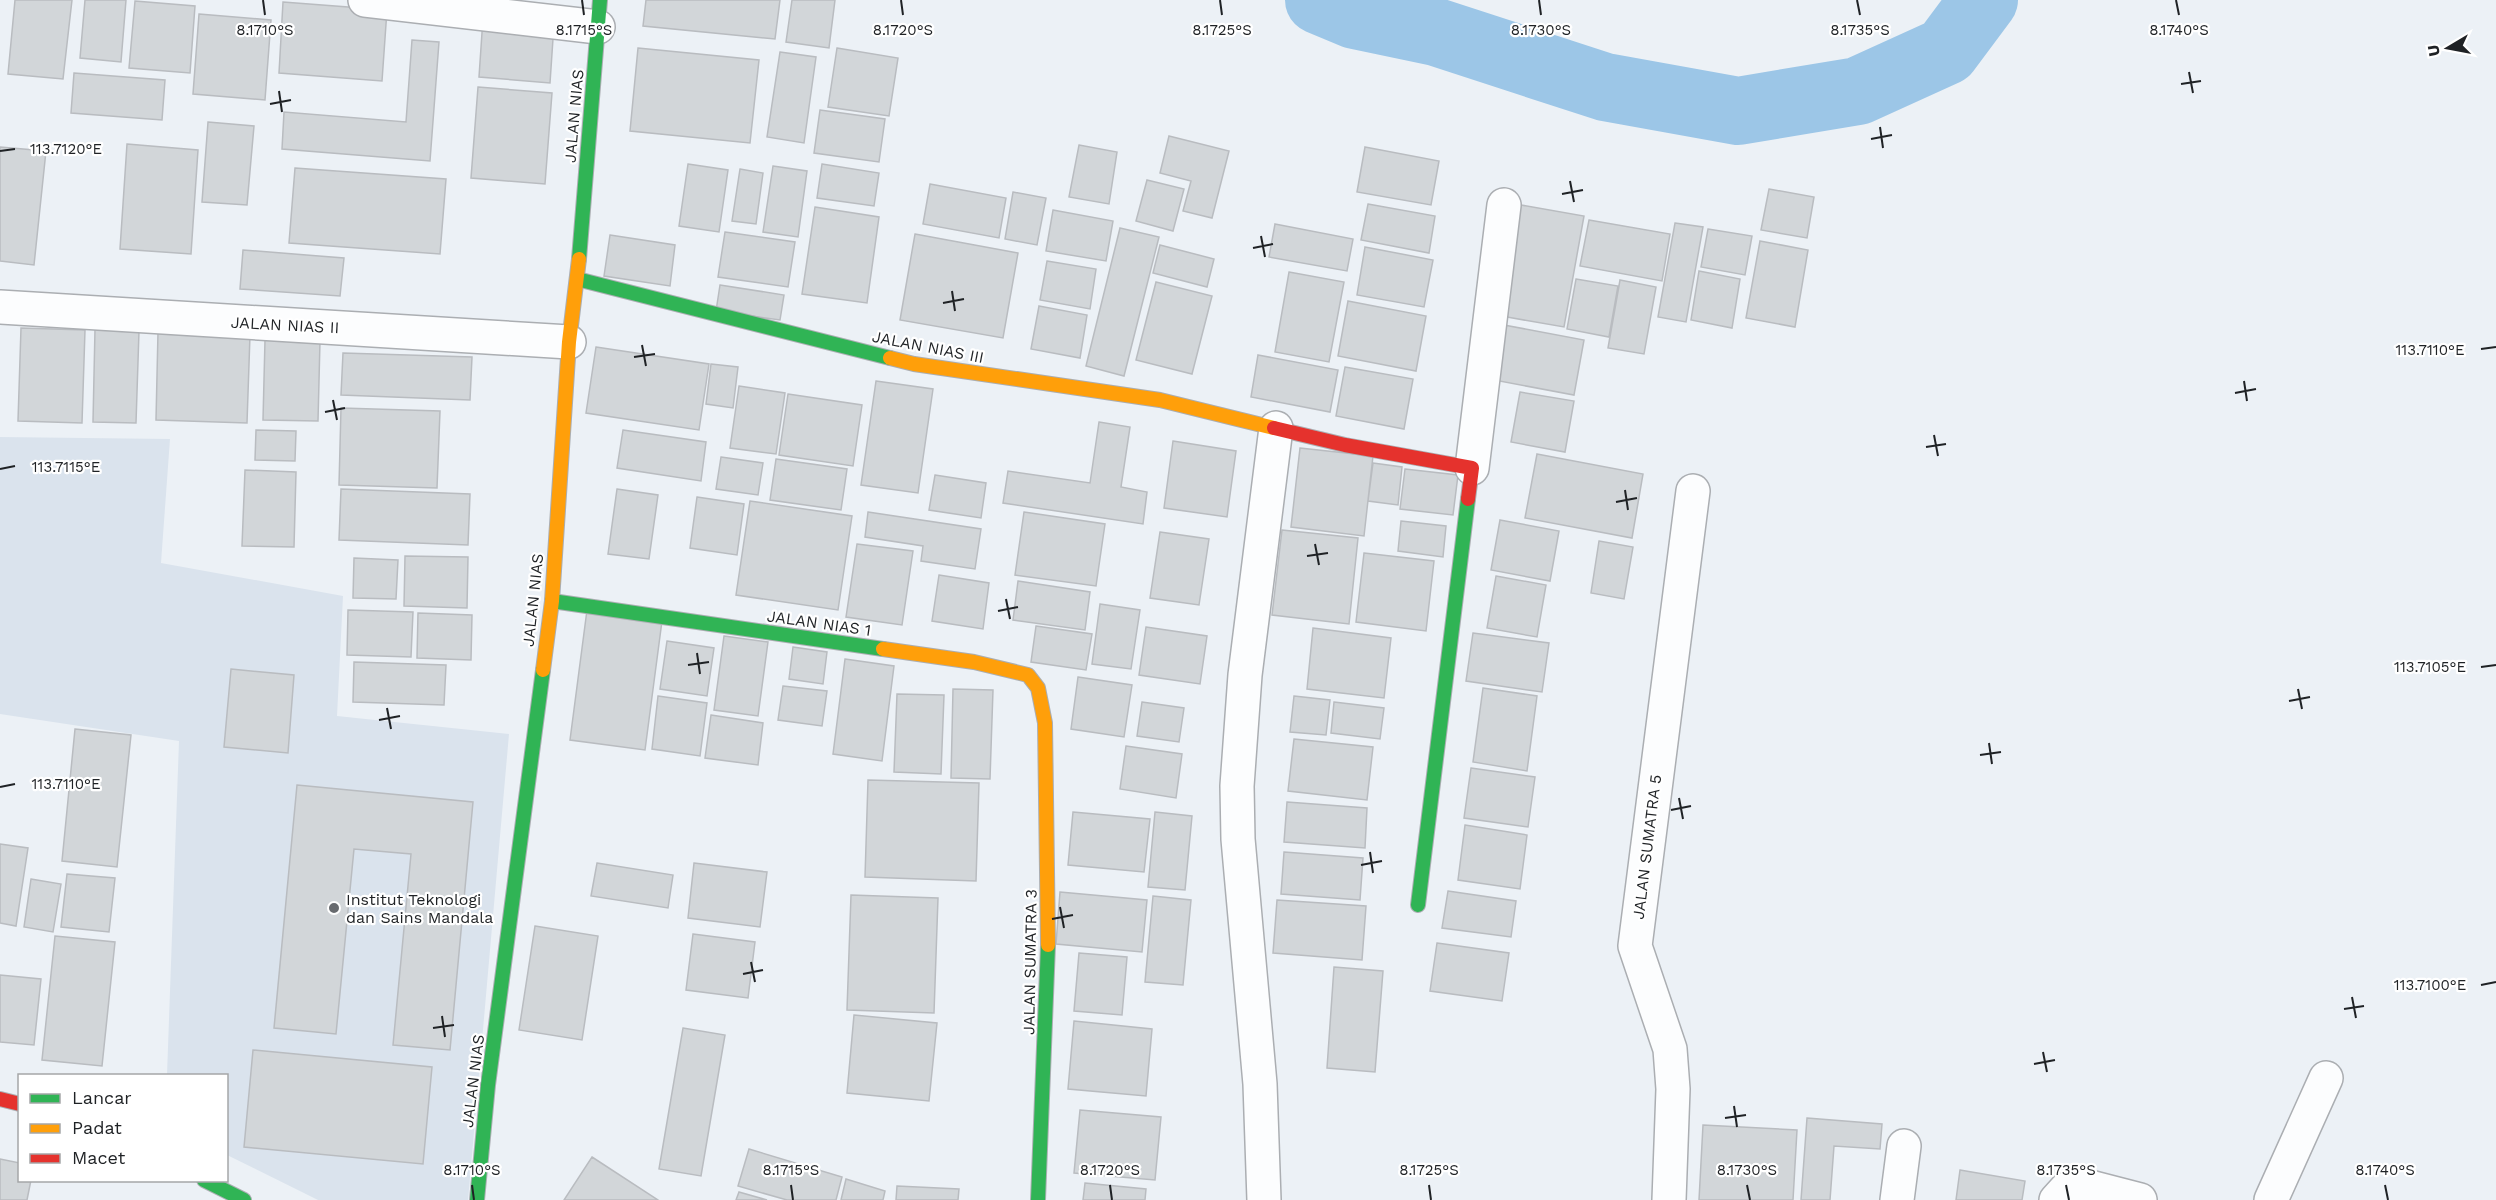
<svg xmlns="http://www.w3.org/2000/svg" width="2496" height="1200" viewBox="0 0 2496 1200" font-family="'Work Sans',sans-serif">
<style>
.built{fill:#dae3ed}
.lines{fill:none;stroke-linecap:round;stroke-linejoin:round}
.river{stroke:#9cc6e7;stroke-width:68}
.building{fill:#d2d6d9;stroke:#b9bcc0;stroke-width:1.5}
.street-casing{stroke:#abaeb2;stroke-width:36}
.fast-casing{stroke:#abaeb2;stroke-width:16}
.slow-casing{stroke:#abaeb2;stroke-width:16}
.jam-casing{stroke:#abaeb2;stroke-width:16}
.street{stroke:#fcfdfe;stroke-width:33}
.fast{stroke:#30b455;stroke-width:14}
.slow{stroke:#ff9f0a;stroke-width:14}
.jam{stroke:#e5322d;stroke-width:14}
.ticks{fill:none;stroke:#1f2225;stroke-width:2}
.poi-dot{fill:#676a6e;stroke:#fff;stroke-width:2}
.labels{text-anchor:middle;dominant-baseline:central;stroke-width:4.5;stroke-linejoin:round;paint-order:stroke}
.street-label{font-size:16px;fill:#1f2225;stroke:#fff}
.poi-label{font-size:16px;fill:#1f2225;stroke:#fff;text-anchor:start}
.ticks-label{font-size:15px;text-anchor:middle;fill:#1f2225;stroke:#fff;stroke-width:4.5;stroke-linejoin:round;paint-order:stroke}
</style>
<rect width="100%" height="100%" fill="#ecf1f6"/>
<path class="built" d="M 0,437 L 170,439 L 161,563 L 343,596 L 337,716 L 509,734 L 468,1200 L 318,1200 L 227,1155 L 226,1076 L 167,1075 L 179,741 L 0,714 Z"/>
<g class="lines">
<path class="river" d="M 1319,0 L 1355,15 L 1436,32 L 1605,87 L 1738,111 L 1858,91 L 1946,51 L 1984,0"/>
</g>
<path class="building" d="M 15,0 L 72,0 L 63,79 L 8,74 Z
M 85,0 L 126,0 L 121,62 L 80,58 Z
M 646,0 L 780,0 L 775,39 L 643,26 Z
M 792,0 L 835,0 L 829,48 L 786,42 Z
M 135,1 L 195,6 L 190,73 L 129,68 Z
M 283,2 L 387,10 L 382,81 L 279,73 Z
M 199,14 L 271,20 L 265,100 L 193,94 Z
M 483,18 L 554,24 L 550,83 L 479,77 Z
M 412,40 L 439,42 L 430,161 L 282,149 L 284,112 L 406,122 Z
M 638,48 L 759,60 L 750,143 L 630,131 Z
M 837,48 L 898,58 L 889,116 L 828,107 Z
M 780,52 L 816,57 L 804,143 L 767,137 Z
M 74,73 L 165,80 L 162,120 L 71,113 Z
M 478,87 L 552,93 L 545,184 L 471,178 Z
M 820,110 L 885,119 L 879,162 L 814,153 Z
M 208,122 L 254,126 L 247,205 L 202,202 Z
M 1169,136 L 1229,151 L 1212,218 L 1183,211 L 1191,181 L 1160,173 Z
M 127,144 L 198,150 L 191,254 L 120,249 Z
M 1079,145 L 1117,152 L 1109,204 L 1069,197 Z
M 0,147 L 46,151 L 34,265 L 0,261 Z
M 1365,147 L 1439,161 L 1431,205 L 1357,192 Z
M 688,164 L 728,170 L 719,232 L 679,226 Z
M 822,164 L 879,173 L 874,206 L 817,198 Z
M 773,166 L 807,171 L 798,237 L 763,232 Z
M 295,168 L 446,179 L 440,254 L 289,243 Z
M 740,169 L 763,173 L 756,224 L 732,221 Z
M 1147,180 L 1184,189 L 1173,231 L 1136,221 Z
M 930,184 L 1006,198 L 999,238 L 923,224 Z
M 1769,189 L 1814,197 L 1807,238 L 1761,230 Z
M 1013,192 L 1046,198 L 1037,245 L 1005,239 Z
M 1368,204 L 1435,216 L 1429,253 L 1361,240 Z
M 1521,205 L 1584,216 L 1564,327 L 1501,316 Z
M 815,207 L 879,217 L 867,303 L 802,294 Z
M 1053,210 L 1113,221 L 1106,261 L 1046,251 Z
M 1589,220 L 1670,234 L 1662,281 L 1580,266 Z
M 1675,223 L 1703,227 L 1686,322 L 1658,317 Z
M 1275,224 L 1353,239 L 1347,271 L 1269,257 Z
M 1120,228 L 1159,237 L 1124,376 L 1086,366 Z
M 1708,229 L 1752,236 L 1745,275 L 1701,267 Z
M 725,232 L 795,242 L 788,287 L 718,277 Z
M 915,234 L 1018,253 L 1003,338 L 900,320 Z
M 610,235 L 675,245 L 670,286 L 604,276 Z
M 1760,241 L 1808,250 L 1795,327 L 1746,318 Z
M 1160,245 L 1214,259 L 1207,287 L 1153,273 Z
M 1365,247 L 1433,260 L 1424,307 L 1357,295 Z
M 243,250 L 344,258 L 340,296 L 240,289 Z
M 1047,261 L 1096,269 L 1090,309 L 1040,300 Z
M 1699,271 L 1740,279 L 1732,328 L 1691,320 Z
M 1289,272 L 1344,282 L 1329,362 L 1275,352 Z
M 1576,279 L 1618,286 L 1609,337 L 1567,329 Z
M 1620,280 L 1656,287 L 1644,354 L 1608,348 Z
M 1156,282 L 1212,296 L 1192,374 L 1136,360 Z
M 720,285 L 784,295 L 780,320 L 716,311 Z
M 1348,301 L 1426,316 L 1416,371 L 1338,356 Z
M 1039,306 L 1087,315 L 1080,358 L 1031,349 Z
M 1504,325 L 1584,340 L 1574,395 L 1494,380 Z
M 21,328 L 85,330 L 82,423 L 18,421 Z
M 95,329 L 139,331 L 136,423 L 93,422 Z
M 158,332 L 250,335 L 247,423 L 156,420 Z
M 265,340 L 320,341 L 318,421 L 263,420 Z
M 596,347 L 709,364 L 699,430 L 586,413 Z
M 343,353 L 472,357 L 470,400 L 341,395 Z
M 1258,355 L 1338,370 L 1330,412 L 1251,397 Z
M 711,364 L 738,367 L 733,408 L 706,404 Z
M 1345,367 L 1413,379 L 1404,429 L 1336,416 Z
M 876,381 L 933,389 L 918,493 L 861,485 Z
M 739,386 L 785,393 L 776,454 L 730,448 Z
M 1520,392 L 1574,401 L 1565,452 L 1511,442 Z
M 788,394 L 862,405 L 853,466 L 779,455 Z
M 341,408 L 440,411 L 437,488 L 339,485 Z
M 1099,422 L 1130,427 L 1121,487 L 1147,492 L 1143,524 L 1003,503 L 1008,471 L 1090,483 Z
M 256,430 L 296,431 L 295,461 L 255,460 Z
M 623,430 L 706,442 L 701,481 L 617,468 Z
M 1173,441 L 1236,451 L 1227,517 L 1164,508 Z
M 1300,448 L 1373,456 L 1364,536 L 1291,527 Z
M 1537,454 L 1643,474 L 1632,538 L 1525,518 Z
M 721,457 L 763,463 L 758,495 L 716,489 Z
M 776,459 L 847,469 L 841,510 L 770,500 Z
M 1373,463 L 1402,467 L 1398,505 L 1368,501 Z
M 1405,469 L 1458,475 L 1453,515 L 1400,509 Z
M 245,470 L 296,472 L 294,547 L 242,546 Z
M 935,475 L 986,483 L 981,518 L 929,510 Z
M 341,489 L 470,494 L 468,545 L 339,540 Z
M 617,489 L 658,495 L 649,559 L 608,554 Z
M 697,497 L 744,504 L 737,555 L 690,548 Z
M 750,501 L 852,516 L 838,610 L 736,595 Z
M 868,512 L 981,529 L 975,569 L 921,561 L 923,546 L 865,537 Z
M 1024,512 L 1105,524 L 1096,586 L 1015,575 Z
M 1500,520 L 1559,531 L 1550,581 L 1491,570 Z
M 1401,521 L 1446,526 L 1443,557 L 1398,551 Z
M 1282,530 L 1358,538 L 1349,624 L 1272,615 Z
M 1160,532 L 1209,539 L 1199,605 L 1150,598 Z
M 1599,541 L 1633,547 L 1624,599 L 1591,593 Z
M 857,544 L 913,551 L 902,625 L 846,617 Z
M 1364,553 L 1434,561 L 1426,631 L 1356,622 Z
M 405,556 L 468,557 L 467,608 L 404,606 Z
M 354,558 L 398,560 L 396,599 L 353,598 Z
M 939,575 L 989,583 L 983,629 L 932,621 Z
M 1496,576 L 1546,585 L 1537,637 L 1487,628 Z
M 1018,581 L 1090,592 L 1085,630 L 1013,620 Z
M 1100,604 L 1140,610 L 1131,669 L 1092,664 Z
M 348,610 L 413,612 L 411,657 L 347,655 Z
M 587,610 L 662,621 L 645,750 L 570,740 Z
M 418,613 L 472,615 L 471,660 L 417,658 Z
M 1036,626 L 1092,634 L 1086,670 L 1031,662 Z
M 1146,627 L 1207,636 L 1200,684 L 1139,675 Z
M 1313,628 L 1391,638 L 1384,698 L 1307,689 Z
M 1473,633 L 1549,643 L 1542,692 L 1466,681 Z
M 724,636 L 768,642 L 758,716 L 714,710 Z
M 667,641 L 714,648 L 707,696 L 660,689 Z
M 793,647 L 827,652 L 823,684 L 789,679 Z
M 845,659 L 894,666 L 882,761 L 833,754 Z
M 354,662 L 446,665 L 444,705 L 353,702 Z
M 231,669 L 294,675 L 288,753 L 224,747 Z
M 1078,677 L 1132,685 L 1124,737 L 1071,729 Z
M 783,686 L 827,691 L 822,726 L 778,720 Z
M 1483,688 L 1537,696 L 1527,771 L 1473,762 Z
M 953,689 L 993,690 L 990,779 L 951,778 Z
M 897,694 L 944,695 L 941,774 L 894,772 Z
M 658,696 L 707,703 L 700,756 L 652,749 Z
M 1294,696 L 1330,700 L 1326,735 L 1290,732 Z
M 1142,702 L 1184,708 L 1179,742 L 1137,736 Z
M 1334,702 L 1384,708 L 1380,739 L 1331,733 Z
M 711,715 L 763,723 L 758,765 L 705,758 Z
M 75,729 L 131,735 L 117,867 L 62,861 Z
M 1294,739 L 1373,747 L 1367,800 L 1288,791 Z
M 1126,746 L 1182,754 L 1176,798 L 1120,789 Z
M 1471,768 L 1535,777 L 1528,827 L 1464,818 Z
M 868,780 L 979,783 L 976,881 L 865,877 Z
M 297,785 L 473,802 L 450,1050 L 393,1045 L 411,854 L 354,849 L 336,1034 L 274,1028 Z
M 1287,802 L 1367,808 L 1365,848 L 1284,842 Z
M 1073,812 L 1150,819 L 1144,872 L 1068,865 Z
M 1155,812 L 1192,816 L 1185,890 L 1148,887 Z
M 1465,825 L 1527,835 L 1520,889 L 1458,880 Z
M 0,844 L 28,848 L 16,926 L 0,923 Z
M 1284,852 L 1363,858 L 1360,900 L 1281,894 Z
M 597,863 L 673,875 L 668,908 L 591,896 Z
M 694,863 L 767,872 L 760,927 L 688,918 Z
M 67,874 L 115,878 L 109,932 L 61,927 Z
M 31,879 L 61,884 L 53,932 L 24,927 Z
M 1448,891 L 1516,901 L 1511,937 L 1442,928 Z
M 1060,892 L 1147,900 L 1142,952 L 1056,944 Z
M 851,895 L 938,898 L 934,1013 L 847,1010 Z
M 1153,896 L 1191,900 L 1183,985 L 1145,982 Z
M 1277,900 L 1366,906 L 1362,960 L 1273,953 Z
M 535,926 L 598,936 L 582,1040 L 519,1030 Z
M 693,934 L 755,942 L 748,998 L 686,990 Z
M 55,936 L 115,942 L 102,1066 L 42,1060 Z
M 1437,943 L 1509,953 L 1502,1001 L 1430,991 Z
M 1079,953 L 1127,957 L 1122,1015 L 1074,1011 Z
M 1334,967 L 1383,971 L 1375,1072 L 1327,1068 Z
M 0,975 L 41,979 L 34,1045 L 0,1042 Z
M 854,1015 L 937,1023 L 929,1101 L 847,1093 Z
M 1074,1021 L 1152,1029 L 1146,1096 L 1068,1089 Z
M 683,1028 L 725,1035 L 701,1176 L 659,1169 Z
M 253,1050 L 432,1067 L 423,1164 L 244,1147 Z
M 1080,1110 L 1161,1117 L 1155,1180 L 1074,1173 Z
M 1807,1118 L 1882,1124 L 1880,1149 L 1834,1146 L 1830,1200 L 1801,1200 Z
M 1703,1125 L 1797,1130 L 1793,1200 L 1699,1200 Z
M 749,1149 L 842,1177 L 836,1200 L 787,1200 L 738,1186 Z
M 592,1157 L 658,1200 L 564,1200 Z
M 0,1159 L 20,1163 L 20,1180 L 31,1180 L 27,1200 L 0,1200 Z
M 1960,1170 L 2025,1181 L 2022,1200 L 1956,1200 Z
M 846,1179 L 885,1191 L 883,1200 L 841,1200 Z
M 1085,1183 L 1146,1189 L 1145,1200 L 1083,1200 Z
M 897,1186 L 959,1189 L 958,1200 L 896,1200 Z
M 739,1192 L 767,1200 L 736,1200 Z"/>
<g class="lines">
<g class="street-casing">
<path id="street" d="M 365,0 L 598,27
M 0,307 L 569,342
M 1472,468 L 1504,205
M 1264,1200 L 1260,1084 L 1238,839 L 1237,786 L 1245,675 L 1276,428
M 1669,1200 L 1673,1089 L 1670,1049 L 1635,946 L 1693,491
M 1897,1200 L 1904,1146
M 2056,1200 L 2066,1189 L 2082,1185 L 2140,1200
M 2271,1200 L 2326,1078"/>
</g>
<g class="fast-casing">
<path id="fast" d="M 579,259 L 600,0
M 577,279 L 890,358
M 552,601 L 883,649
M 1418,905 L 1468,499
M 204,1180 L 244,1200
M 477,1200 L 488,1085 L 543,670
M 1038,1200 L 1048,945"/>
</g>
<g class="slow-casing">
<path id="slow" d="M 890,358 L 914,364 L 1160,400 L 1274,428
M 883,649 L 974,662 L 1028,675 L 1038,688 L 1045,723 L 1048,945
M 543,670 L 552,601 L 569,342 L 579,259"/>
</g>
<g class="jam-casing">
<path id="jam" d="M 1274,428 L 1345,445 L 1472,468 L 1468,499
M 0,1099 L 20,1104"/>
</g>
<use href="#street" class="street"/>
<use href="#fast" class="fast"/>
<use href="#slow" class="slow"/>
<use href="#jam" class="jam"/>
</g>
<path class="ticks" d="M 263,0 L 265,15M 582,0 L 584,15M 901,0 L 903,15M 1220,0 L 1222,15M 1539,0 L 1541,15M 1857,0 L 1860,15M 2176,0 L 2179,15M 2189,72 L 2193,93M 2181,84 L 2201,81M 279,91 L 282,112M 270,104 L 291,100M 1880,127 L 1883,148M 1871,139 L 1892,135M 0,151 L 15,149M 1570,181 L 1574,202M 1562,194 L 1583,190M 1261,236 L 1265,257M 1253,248 L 1273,244M 952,291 L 955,311M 943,303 L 964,299M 642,345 L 646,366M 2481,349 L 2496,347M 634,357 L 655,354M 2244,381 L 2247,401M 2235,393 L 2256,389M 333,400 L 337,420M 325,412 L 345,408M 1934,435 L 1938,456M 1926,447 L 1946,444M 0,469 L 15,466M 1625,490 L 1628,510M 1616,502 L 1637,498M 1315,544 L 1319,565M 1307,556 L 1328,553M 1006,599 L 1010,619M 998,611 L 1018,607M 697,653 L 700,674M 688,665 L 709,662M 2481,667 L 2496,665M 2298,689 L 2302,709M 2289,701 L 2310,697M 387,708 L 391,729M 379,720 L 400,716M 1989,743 L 1992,764M 1980,755 L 2001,752M 0,787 L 15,784M 1679,798 L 1683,819M 1671,810 L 1691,806M 1370,852 L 1373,873M 1361,865 L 1382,861M 1060,907 L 1064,928M 1052,919 L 1073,915M 751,962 L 755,982M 743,974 L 763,970M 2481,985 L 2496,982M 2352,997 L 2356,1018M 2344,1009 L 2364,1006M 442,1016 L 445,1037M 433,1028 L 454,1025M 2043,1052 L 2047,1072M 2034,1064 L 2055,1060M 1734,1106 L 1737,1127M 1725,1118 L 1746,1115M 472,1185 L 474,1200M 791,1185 L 793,1200M 1110,1185 L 1112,1200M 1429,1185 L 1431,1200M 1747,1185 L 1750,1200M 2066,1185 L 2069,1200M 2385,1185 L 2388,1200"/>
<circle class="poi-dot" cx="334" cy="908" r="6"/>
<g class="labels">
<g class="street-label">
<text transform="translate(574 116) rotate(-85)">JALAN NIAS</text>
<text transform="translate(285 325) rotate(3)">JALAN NIAS II</text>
<text transform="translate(928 347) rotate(11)">JALAN NIAS III</text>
<text transform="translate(533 600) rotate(-84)">JALAN NIAS</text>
<text transform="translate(819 623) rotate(8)">JALAN NIAS 1</text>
<text transform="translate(1647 847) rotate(-83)">JALAN SUMATRA 5</text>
<text transform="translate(1030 962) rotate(-89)">JALAN SUMATRA 3</text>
<text transform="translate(473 1081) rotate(-83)">JALAN NIAS</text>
</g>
<g class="poi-label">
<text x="346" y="899">Institut Teknologi<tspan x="346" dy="18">dan Sains Mandala</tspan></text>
</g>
</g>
<g class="ticks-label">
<text x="265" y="35">8.1710°S</text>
<text x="584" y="35">8.1715°S</text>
<text x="903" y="35">8.1720°S</text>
<text x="1222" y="35">8.1725°S</text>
<text x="1541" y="35">8.1730°S</text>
<text x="1860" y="35">8.1735°S</text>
<text x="2179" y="35">8.1740°S</text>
<text x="66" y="154">113.7120°E</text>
<text x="2430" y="355">113.7110°E</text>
<text x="66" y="472">113.7115°E</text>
<text x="2430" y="672">113.7105°E</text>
<text x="66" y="789">113.7110°E</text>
<text x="2430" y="990">113.7100°E</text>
<text x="472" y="1175">8.1710°S</text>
<text x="791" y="1175">8.1715°S</text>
<text x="1110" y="1175">8.1720°S</text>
<text x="1429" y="1175">8.1725°S</text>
<text x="1747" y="1175">8.1730°S</text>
<text x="2066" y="1175">8.1735°S</text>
<text x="2385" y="1175">8.1740°S</text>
</g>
<rect x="18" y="1074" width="210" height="108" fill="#ffffff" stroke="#a5a7a8" stroke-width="1.5"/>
<rect x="30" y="1094" width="30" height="9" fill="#30b455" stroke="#a5a7a8" stroke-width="1.5"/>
<text x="72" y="1104" font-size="18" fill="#1f2225">Lancar</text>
<rect x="30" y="1124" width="30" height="9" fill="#ff9f0a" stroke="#a5a7a8" stroke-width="1.5"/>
<text x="72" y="1134" font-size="18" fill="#1f2225">Padat</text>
<rect x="30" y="1154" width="30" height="9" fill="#e5322d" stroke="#a5a7a8" stroke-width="1.5"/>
<text x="72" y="1164" font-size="18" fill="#1f2225">Macet</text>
<g transform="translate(2448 48) rotate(260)" stroke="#ffffff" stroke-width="4.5" paint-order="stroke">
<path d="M0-4.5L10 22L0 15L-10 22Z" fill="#1f2225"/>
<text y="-9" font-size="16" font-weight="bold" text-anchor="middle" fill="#1f2225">U</text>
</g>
</svg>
